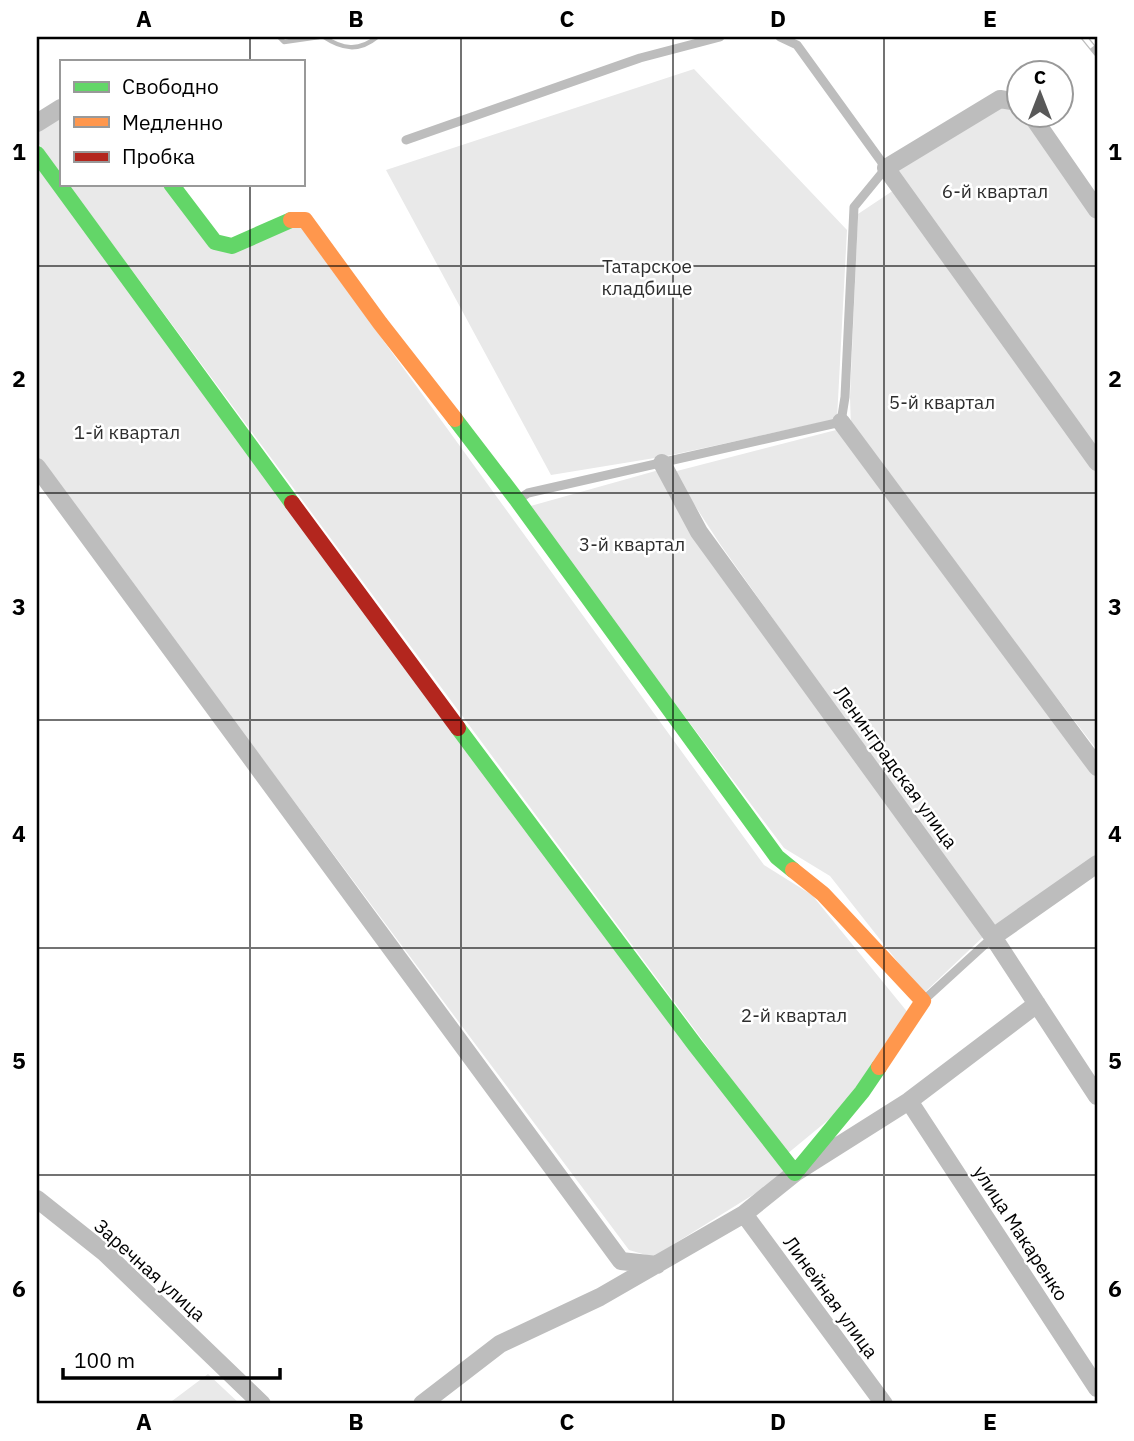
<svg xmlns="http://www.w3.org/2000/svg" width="1134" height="1441" viewBox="0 0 1134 1441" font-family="'IBM Plex Sans',sans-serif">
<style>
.green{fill:#e9e9e9}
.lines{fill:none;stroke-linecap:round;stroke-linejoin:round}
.stream{stroke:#bbb;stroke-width:4.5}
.lane{stroke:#bdbdbd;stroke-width:9}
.street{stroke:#bdbdbd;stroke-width:18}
.fast{stroke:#63d668;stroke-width:16}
.slow{stroke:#ff974d;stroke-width:16}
.jam{stroke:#b3261e;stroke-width:16}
.rail-casing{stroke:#bdbdbd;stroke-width:7}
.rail{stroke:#fff;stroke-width:4.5;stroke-dasharray:13;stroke-linecap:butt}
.grid{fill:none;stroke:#000;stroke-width:2;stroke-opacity:0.55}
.labels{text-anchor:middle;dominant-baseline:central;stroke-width:5;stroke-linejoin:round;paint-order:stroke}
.park-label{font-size:19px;fill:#2e2e2e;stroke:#fff}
.street-label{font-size:19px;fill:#000;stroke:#fff}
.neatline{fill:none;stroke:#000;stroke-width:2.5}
.grid-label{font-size:23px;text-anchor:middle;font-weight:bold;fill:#000}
</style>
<rect width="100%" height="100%" fill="#fff"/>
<path class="green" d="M 694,69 L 847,230 L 837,419 L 667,456 L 551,475 L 386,170 Z
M 998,106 L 1018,109 L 1018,116 L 1024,116 L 1097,218 L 1097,452 L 895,169 Z
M 61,117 L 61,175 L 37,141 L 37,131 Z
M 37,162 L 788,1173 L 653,1257 L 629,1250 L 37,457 Z
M 68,184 L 164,184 L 213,248 L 298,223 L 764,865 L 812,895 L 909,1014 L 850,1102 L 787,1154 Z
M 897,188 L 1097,467 L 1097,750 L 851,430 L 850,397 L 858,214 Z
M 840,429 L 1097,775 L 1097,857 L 994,930 L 720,544 L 673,472 Z
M 659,470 L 984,936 L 923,994 L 830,876 L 784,848 L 527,507 Z
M 208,1374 L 240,1404 L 168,1404 Z"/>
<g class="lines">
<path class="stream" d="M 279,37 L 284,42 L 319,37
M 324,37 C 342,49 359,52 377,37"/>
<path class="lane" d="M 406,140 L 640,58 L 720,37
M 519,499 L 528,493 L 841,422 L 845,397 L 854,207 L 886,168 L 797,45 L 780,37
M 925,999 L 993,937"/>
<path class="street" d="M 1018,102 L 1000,99 L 886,168 L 1097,462
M 1032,116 L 1097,210
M 37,123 L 61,108
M 841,422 L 1097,767
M 662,463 L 699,532 L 993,937 L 1097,1096
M 37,467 L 621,1261 L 657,1265
M 993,937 L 1097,864
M 909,1101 L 1097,1388
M 37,1199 L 105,1253 L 262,1404
M 744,1214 L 884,1404
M 422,1404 L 500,1344 L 600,1297 L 744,1214 L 795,1173 L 909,1101 L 1037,1004"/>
<path class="fast" d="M 37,154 L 292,503
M 171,184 L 215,242 L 232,246 L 291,220
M 455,419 L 517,500 L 777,857 L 793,870
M 458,728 L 695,1045 L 795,1173 L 862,1092 L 879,1067"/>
<path class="slow" d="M 291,220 L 305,220 L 380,323 L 455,419
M 793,870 L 823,894 L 923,1001 L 879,1067"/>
<path class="jam" d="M 292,503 L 458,728"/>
<g class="rail-casing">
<path id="rail" d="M 1084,37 L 1097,53"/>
</g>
<use href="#rail" class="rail"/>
</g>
<path class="grid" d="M 250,37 L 250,61M 461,37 L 461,1404M 673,37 L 673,1404M 884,37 L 884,1404M 250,184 L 250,1404M 37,266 L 1097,266M 37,493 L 1097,493M 37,720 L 1097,720M 37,948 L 1097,948M 37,1175 L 1097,1175"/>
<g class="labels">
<g class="park-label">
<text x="995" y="191">6-й квартал</text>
<text x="647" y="266">Татарское<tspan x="647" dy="22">кладбище</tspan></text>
<text x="942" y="402">5-й квартал</text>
<text x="127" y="432">1-й квартал</text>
<text x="632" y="544">3-й квартал</text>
<text x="794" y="1015">2-й квартал</text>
</g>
<g class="street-label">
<text transform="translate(896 767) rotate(54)">Ленинградская улица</text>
<text transform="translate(1021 1233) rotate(57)">улица Макаренко</text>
<text transform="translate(150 1270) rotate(42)">Заречная улица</text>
<text transform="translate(831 1297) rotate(54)">Линейная улица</text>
</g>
</g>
<rect width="1134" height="1441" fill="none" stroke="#ffffff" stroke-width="77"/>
<rect x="60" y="60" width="245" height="126" fill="#ffffff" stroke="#999999" stroke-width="2"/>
<rect x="74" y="82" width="35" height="10" fill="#63d668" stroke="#999999" stroke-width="2"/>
<text x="122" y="94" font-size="21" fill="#000000">Свободно</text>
<rect x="74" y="117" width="35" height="10" fill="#ff974d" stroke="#999999" stroke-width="2"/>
<text x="122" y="130" font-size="21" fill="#000000">Медленно</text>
<rect x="74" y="152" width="35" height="10" fill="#b3261e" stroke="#999999" stroke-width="2"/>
<text x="122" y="164" font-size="21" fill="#000000">Пробка</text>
<g transform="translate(1040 94)"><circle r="33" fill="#ffffff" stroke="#999999" stroke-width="2"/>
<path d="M0-5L12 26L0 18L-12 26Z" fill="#595959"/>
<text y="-10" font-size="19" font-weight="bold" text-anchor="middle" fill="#000000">С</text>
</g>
<path d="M63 1368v10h217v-10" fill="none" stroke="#000000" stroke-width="3.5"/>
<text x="74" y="1368" font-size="21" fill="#000000" stroke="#ffffff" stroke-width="5" paint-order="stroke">100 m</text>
<rect x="38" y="38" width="1058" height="1364" class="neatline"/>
<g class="grid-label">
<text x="144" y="27">A</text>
<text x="356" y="27">B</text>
<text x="567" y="27">C</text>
<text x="778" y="27">D</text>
<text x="990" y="27">E</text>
<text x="19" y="160">1</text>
<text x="1115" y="160">1</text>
<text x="19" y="387">2</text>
<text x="1115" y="387">2</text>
<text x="19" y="615">3</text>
<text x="1115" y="615">3</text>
<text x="19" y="842">4</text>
<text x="1115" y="842">4</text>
<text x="19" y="1069">5</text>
<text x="1115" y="1069">5</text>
<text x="19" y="1297">6</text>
<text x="1115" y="1297">6</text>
<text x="144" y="1430">A</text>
<text x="356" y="1430">B</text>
<text x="567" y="1430">C</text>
<text x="778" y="1430">D</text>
<text x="990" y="1430">E</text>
</g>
</svg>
